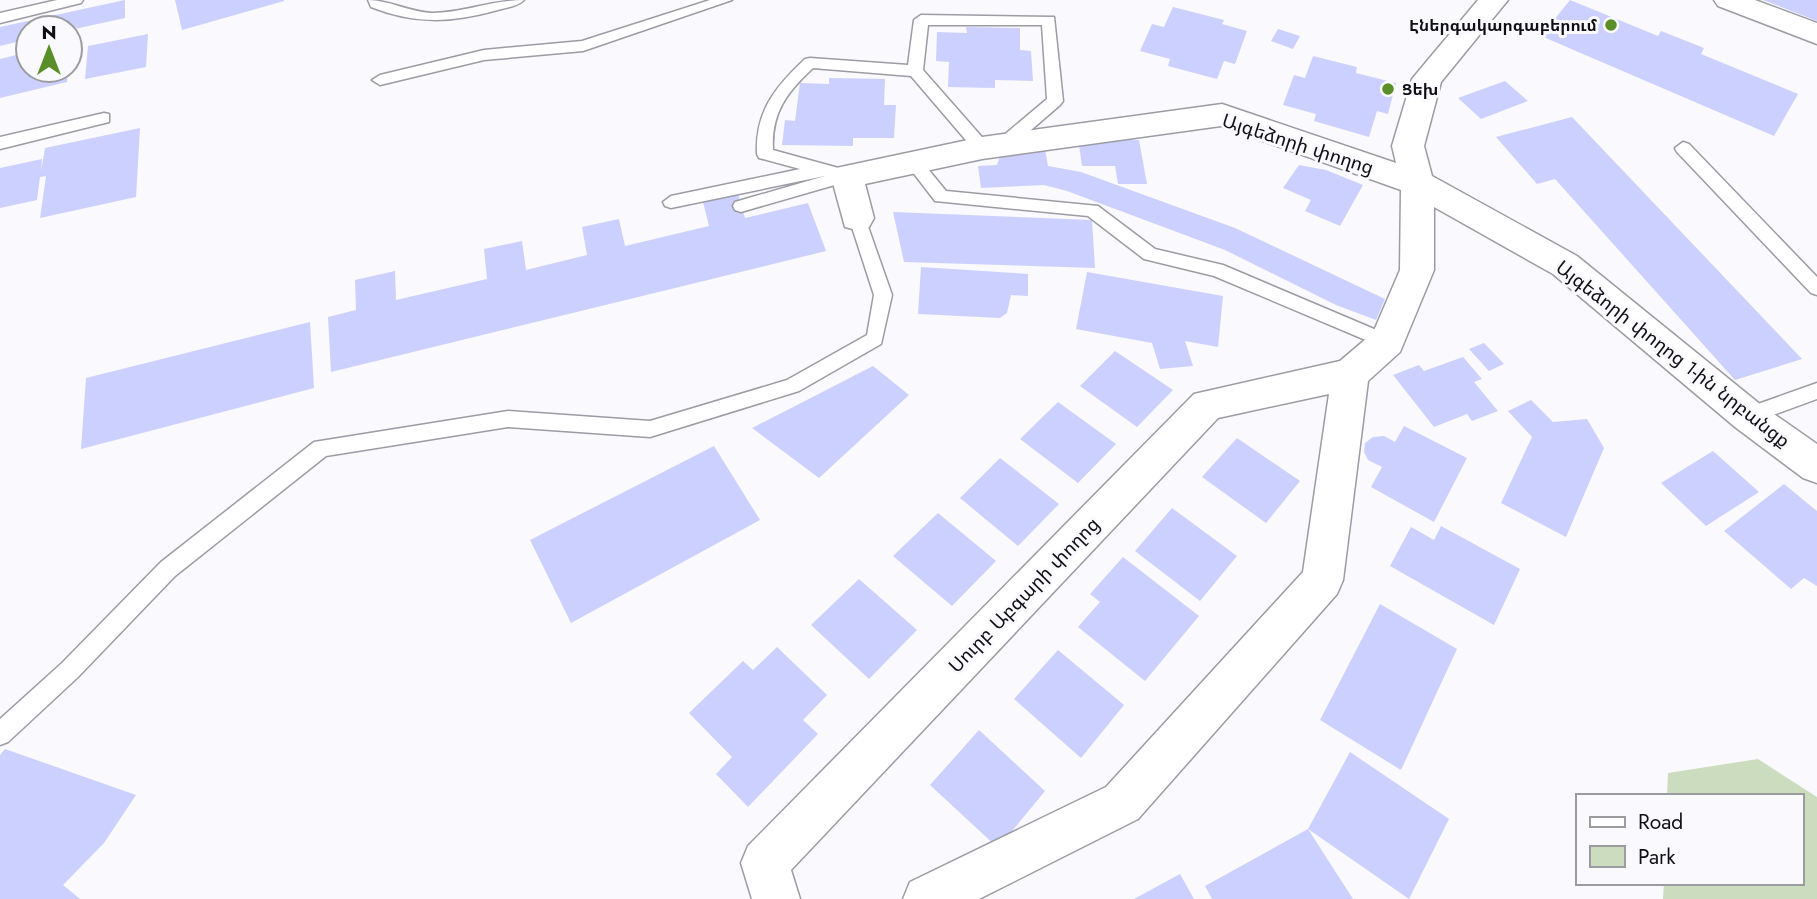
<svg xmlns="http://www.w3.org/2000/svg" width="1817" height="899" viewBox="0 0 1817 899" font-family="Jost,'Noto Sans Armenian',sans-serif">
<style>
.green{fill:#cbddbe}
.building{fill:#ccd0fe}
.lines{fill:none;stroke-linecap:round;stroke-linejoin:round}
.lane-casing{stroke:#9b9ca4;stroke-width:3}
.street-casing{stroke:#9b9ca4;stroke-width:3}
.lane{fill:#fff;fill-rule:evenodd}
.street{fill:#fff;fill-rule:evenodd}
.poi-dot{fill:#5a8e26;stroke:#f9f9fe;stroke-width:2.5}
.labels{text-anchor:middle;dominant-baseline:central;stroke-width:6;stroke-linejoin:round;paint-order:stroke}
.far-poi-label{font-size:16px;font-weight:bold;fill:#101013;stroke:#f9f9fe;text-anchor:end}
.street-label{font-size:19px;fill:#101013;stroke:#f9f9fe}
</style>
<rect width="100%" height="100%" fill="#f9f9fe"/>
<path class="green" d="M 1758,759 L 1817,797 L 1817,899 L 1663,899 L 1664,883 L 1801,883 L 1801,796 L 1667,796 L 1668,773 Z"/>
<path class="building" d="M 125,0 L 125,18 L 70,30 L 28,28 L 28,39 L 0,46 L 0,27 Z
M 175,0 L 284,0 L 284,1 L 182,30 Z
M 1570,0 L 1658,36 L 1661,31 L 1704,48 L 1701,54 L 1798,94 L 1774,136 L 1541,36 Z
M 1763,0 L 1817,0 L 1817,21 Z
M 1173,7 L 1224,20 L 1222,24 L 1247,31 L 1235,64 L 1224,61 L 1217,79 L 1168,66 L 1170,59 L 1140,51 L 1152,24 L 1164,27 Z
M 966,27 L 1020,28 L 1020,50 L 1031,51 L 1033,81 L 995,80 L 995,88 L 948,87 L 949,62 L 936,61 L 937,32 L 967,33 Z
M 1278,29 L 1300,36 L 1293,49 L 1271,41 Z
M 148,34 L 146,67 L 85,79 L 88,46 Z
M 28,52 L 28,70 L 68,70 L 67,82 L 0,98 L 0,59 Z
M 1313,56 L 1357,67 L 1356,73 L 1396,83 L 1388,114 L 1377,111 L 1369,137 L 1314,121 L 1316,114 L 1283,105 L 1294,75 L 1305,78 Z
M 829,78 L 885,79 L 884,105 L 896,105 L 894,138 L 853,138 L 853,146 L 782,145 L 785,120 L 795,121 L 800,83 L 829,84 Z
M 1505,81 L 1528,101 L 1481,119 L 1458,98 Z
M 1572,117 L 1802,359 L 1735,380 L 1555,179 L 1537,184 L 1496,137 Z
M 140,128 L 136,197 L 40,218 L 46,176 L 40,177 L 37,200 L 0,208 L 0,168 L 42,159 L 41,171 L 45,148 Z
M 1111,140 L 1139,140 L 1147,184 L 1118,184 L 1115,166 L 1082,166 L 1079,145 Z
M 1045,149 L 1048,166 L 1081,172 L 1235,228 L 1385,299 L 1376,320 L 1336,305 L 1225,250 L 1067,191 L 1044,185 L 981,188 L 978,166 L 997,165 L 1000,156 Z
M 1299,165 L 1326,170 L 1363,185 L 1340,226 L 1305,211 L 1311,200 L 1283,188 Z
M 738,194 L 745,218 L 808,203 L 826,251 L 331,372 L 328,317 L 356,310 L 355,280 L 395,271 L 396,300 L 487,279 L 484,249 L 522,241 L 526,270 L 587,255 L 582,227 L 619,219 L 625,246 L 709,226 L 703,202 Z
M 893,212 L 1092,220 L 1095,268 L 904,262 Z
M 921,267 L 1028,274 L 1028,296 L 1011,295 L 1007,313 L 1000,318 L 918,314 Z
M 1087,272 L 1223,296 L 1218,347 L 1185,341 L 1193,366 L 1160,369 L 1152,343 L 1076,329 Z
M 310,322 L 314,388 L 81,449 L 86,378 Z
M 1484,343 L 1504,364 L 1489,371 L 1469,349 Z
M 1115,351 L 1173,390 L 1137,427 L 1080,386 Z
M 1463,357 L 1482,379 L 1474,382 L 1498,411 L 1472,421 L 1467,414 L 1434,427 L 1393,375 L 1419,365 L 1424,371 Z
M 873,366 L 909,395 L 819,478 L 752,428 Z
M 1531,400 L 1553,422 L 1587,419 L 1604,448 L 1566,537 L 1501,503 L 1532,437 L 1508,411 Z
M 1058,402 L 1116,444 L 1078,483 L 1020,439 Z
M 1404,426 L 1467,458 L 1434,522 L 1371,487 L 1382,467 L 1368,460 L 1364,452 L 1365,443 L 1373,437 L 1384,436 L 1395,442 Z
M 1237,438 L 1300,481 L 1266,523 L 1202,477 Z
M 714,446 L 760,520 L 571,623 L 530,540 Z
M 1713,451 L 1759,492 L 1706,526 L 1661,483 Z
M 1000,458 L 1059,504 L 1018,546 L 960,498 Z
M 1784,484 L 1817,511 L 1817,586 L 1804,578 L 1791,589 L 1724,531 Z
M 1172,508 L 1237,556 L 1200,601 L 1135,551 Z
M 938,513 L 996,561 L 952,606 L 893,556 Z
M 1441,526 L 1520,569 L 1494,625 L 1390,566 L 1411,527 L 1434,540 Z
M 1123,557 L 1199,616 L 1145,681 L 1078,627 L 1100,602 L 1090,594 Z
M 859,579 L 917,630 L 869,679 L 811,625 Z
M 1380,604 L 1457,649 L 1401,770 L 1320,720 Z
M 777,647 L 827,695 L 803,720 L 818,734 L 748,807 L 716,774 L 732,757 L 689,713 L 743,661 L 753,670 Z
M 1058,650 L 1124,705 L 1081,758 L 1014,699 Z
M 979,730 L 1045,791 L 998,848 L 930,785 Z
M 5,749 L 136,795 L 104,843 L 63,885 L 80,899 L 0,899 L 0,755 Z
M 1350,752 L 1449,819 L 1409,899 L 1308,829 L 1353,899 L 1212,899 L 1205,886 L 1308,829 Z
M 1180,874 L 1194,899 L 1134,899 Z"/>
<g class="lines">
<g class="lane-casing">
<path id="lane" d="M 57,0 L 83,0 L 81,3 L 0,23 L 0,13 Z
M 368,0 C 389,0 409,12 432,13 C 463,13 492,0 524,0 C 517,7 504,8 494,11 C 450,23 414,24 371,7 Z
M 710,0 L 732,0 L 583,51 L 484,60 L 380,85 L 372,80 L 380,75 L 484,50 L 582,41 Z
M 921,15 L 1054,17 L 1063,101 L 1060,105 L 1009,149 L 997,149 L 997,141 L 1047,99 L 1042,25 L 928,25 L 923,70 L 988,144 L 988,152 L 976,152 L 911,76 L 813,68 C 787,92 771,113 773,150 L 853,172 L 853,180 L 840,180 L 838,184 L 741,212 L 735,210 L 733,206 L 735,202 L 825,176 L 671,208 L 665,206 L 663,202 L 671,196 L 800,169 L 759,158 L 757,154 C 755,112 775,87 805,59 L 810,58 L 908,65 L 914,20 Z
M 104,113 L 109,114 L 109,122 L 0,149 L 0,137 Z
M 1683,142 L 1689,144 L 1817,277 L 1817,295 L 1811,293 L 1677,152 L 1675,148 Z
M 913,156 L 919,158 L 946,191 L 1098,206 L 1155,249 L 1223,265 L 1393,337 L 1396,342 L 1387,349 L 1214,276 L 1144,259 L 1088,216 L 935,201 L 905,162 Z
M 857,212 L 865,218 L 892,295 L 881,344 L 799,391 L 650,437 L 508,427 L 326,456 L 175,576 L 78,677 L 8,742 L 0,745 L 0,719 L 62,663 L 161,562 L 314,442 L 508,411 L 650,421 L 787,380 L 867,335 L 874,295 L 849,218 Z
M 1817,383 L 1817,399 L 1748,424 L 1741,422 L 1739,416 L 1741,410 Z"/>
</g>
<g class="street-casing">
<path id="street" d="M 1478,0 L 1508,0 L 1441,82 L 1424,146 L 1432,176 L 1577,256 L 1761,405 L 1817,444 L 1817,483 L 1803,478 L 1735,427 L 1553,274 L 1434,207 L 1434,270 L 1400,352 L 1368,381 L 1343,580 L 1337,594 L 1138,819 L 979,899 L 903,899 L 910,882 L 1106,787 L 1303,572 L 1329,394 L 1218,418 L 791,870 L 800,899 L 752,899 L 741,863 L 748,846 L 1194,394 L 1340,361 L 1373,333 L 1400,270 L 1401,190 L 1221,126 L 982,159 L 865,184 L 874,218 L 869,227 L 857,230 L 845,227 L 831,176 L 836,168 L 982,137 L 1222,104 L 1396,163 L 1392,146 L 1412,79 Z
M 1714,0 L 1755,0 L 1817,23 L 1817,44 L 1718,6 Z"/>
</g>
<use href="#lane" class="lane"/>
<use href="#street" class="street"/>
</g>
<g class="poi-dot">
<circle cx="1611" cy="25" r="7"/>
<circle cx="1388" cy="89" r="7"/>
</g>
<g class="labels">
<g class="far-poi-label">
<text x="1597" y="25">Էներգակարգաբերում</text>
<text x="1402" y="89" text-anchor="start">Ցեխ</text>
</g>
<g class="street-label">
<text transform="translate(1298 144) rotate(18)">Այգեձորի փողոց</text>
<text transform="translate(1673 354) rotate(38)">Այգեձորի փողոց 1-ին նրբանցք</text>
<text transform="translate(1024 595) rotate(-46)">Սուրբ Աբգարի փողոց</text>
</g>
</g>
<rect x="1576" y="794" width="228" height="91" fill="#f9f9fe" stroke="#9c9ca0" stroke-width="2"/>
<rect x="1590" y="817" width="35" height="10" fill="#ffffff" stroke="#9c9ca0" stroke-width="2"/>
<text x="1638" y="829" font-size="21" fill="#101013">Road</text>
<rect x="1590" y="846" width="35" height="21" fill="#cbddbe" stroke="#9c9ca0" stroke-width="2"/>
<text x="1638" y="864" font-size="21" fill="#101013">Park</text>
<g transform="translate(49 49)"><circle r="33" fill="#f9f9fe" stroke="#9c9ca0" stroke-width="2"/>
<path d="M0-5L12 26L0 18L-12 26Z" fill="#5a8e26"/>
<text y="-10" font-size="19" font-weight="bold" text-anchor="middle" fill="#101013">N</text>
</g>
</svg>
